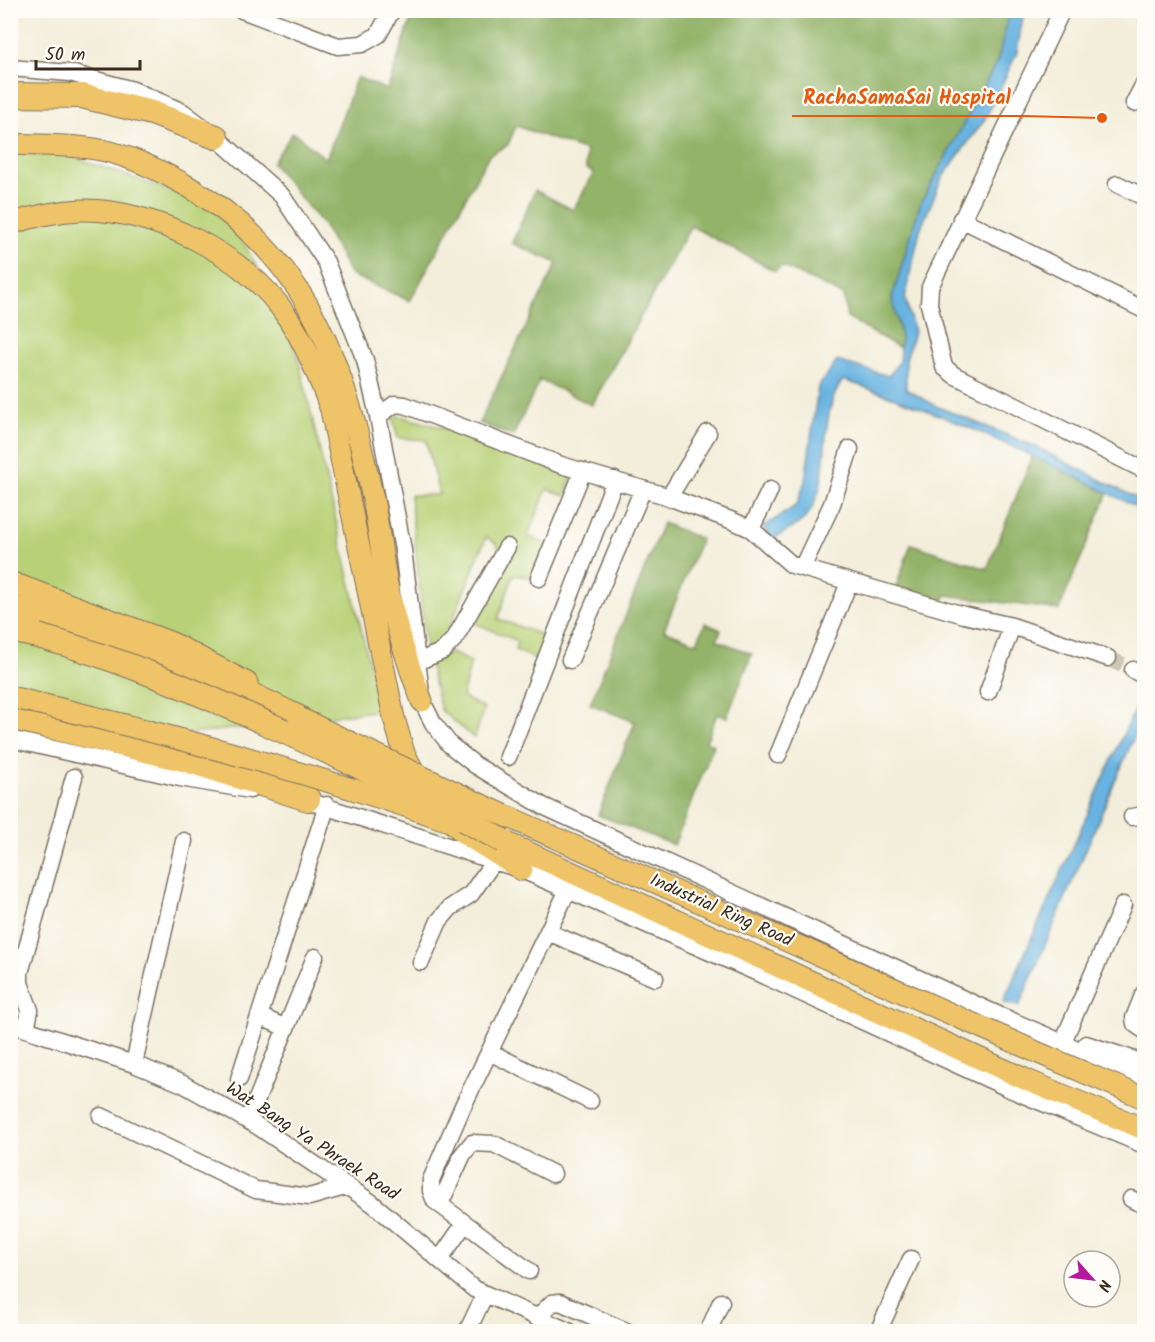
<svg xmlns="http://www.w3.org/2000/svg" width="1155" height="1342" viewBox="0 0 1155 1342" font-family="Kalam,sans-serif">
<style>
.green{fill:#b8d176;stroke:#7a7e4a;stroke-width:1.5}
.forest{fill:#92b367;stroke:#666e42;stroke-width:1.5}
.water{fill:#68b3e1;stroke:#526e80;stroke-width:1.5}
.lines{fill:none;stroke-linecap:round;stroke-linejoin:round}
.minor-tunnel{stroke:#cec7b4;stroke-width:16;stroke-dasharray:16 8;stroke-linecap:butt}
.minor-casing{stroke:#7b6f60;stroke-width:19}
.major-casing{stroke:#7b6f60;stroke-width:23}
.highway-casing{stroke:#7b6f60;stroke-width:26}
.minor{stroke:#fff;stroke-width:16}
.major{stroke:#efc469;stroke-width:21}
.highway{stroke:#efc469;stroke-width:24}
.major-bridge-casing{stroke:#7b6f60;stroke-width:23;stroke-linecap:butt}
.highway-bridge-casing{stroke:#7b6f60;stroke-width:26;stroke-linecap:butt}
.major-bridge{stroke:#efc469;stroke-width:21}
.highway-bridge{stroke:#efc469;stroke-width:24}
.labels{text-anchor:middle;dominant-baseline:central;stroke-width:4.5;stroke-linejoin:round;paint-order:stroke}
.street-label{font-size:18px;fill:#3b2a1e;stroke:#fdfcf7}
.leader{fill:none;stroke:#e8590c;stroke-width:2}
.callout-dot{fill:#e8590c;stroke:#fdfcf7;stroke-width:2}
.callout-label{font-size:20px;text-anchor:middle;font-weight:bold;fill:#e8590c;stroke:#fdfcf7;stroke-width:4.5;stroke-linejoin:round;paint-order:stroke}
</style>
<rect width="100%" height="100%" fill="#fdfcf7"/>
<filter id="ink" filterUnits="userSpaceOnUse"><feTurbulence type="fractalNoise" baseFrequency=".0167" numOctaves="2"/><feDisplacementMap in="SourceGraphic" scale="12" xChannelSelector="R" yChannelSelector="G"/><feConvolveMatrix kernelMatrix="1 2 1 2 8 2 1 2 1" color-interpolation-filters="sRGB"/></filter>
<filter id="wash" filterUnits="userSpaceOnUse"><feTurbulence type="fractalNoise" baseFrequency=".008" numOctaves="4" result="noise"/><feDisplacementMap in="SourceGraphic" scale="24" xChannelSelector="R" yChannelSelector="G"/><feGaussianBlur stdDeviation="1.35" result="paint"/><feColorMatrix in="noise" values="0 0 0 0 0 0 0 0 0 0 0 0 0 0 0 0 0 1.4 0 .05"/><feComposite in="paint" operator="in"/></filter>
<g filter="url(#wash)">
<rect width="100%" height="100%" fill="#f3eeda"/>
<path class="green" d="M 39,145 L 223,209 L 285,313 L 301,370 L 380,710 L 176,736 L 11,686 L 10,155 Z
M 392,414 L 440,427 L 572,476 L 565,496 L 547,489 L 528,536 L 548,545 L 535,578 L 513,575 L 498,619 L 550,638 L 541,661 L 515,650 L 517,641 L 470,621 L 503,558 L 496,543 L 486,537 L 442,646 L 426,650 L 410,495 L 439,495 L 426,440 L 398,438 Z
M 451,653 L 471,662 L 462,697 L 484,708 L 474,738 L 441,710 L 429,663 Z"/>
<path class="forest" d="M 414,11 L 1010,11 L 998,60 L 920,205 L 892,298 L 901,337 L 900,348 L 847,318 L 843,295 L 782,266 L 775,271 L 691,226 L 592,405 L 540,380 L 513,436 L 479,423 L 557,263 L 512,243 L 535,190 L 573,210 L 594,173 L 586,168 L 586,151 L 516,126 L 508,145 L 489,155 L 410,301 L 351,275 L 323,225 L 272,163 L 293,132 L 326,159 L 357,77 L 387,90 Z
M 1033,455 L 1108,493 L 1059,610 L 945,595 L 943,604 L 895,590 L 911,544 L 987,569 Z
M 663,523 L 701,539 L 664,630 L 697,643 L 705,623 L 721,630 L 717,640 L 752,654 L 727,717 L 717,714 L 706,742 L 714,745 L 674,845 L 598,815 L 635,722 L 590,704 Z"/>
<path class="water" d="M 1010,11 L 1024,11 L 1017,52 L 1001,87 L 985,119 L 942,178 L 920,230 L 905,298 L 914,332 L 906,359 L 906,389 L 936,406 L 1036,447 L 1144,502 L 1144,511 C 1046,461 948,414 843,380 C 815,418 835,473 809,513 C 803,524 782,533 772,540 L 763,527 L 797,505 L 805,481 L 818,387 L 837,361 L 889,376 L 899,362 L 901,337 L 892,298 L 920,205 L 998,60 Z
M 1144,688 L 1144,714 L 1019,1006 L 1003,1002 Z"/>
</g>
<g filter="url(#ink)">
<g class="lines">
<path class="minor-tunnel" d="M 1108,658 L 1133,670"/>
<g class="minor-casing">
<path id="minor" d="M 242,10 L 338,46 L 362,44 L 378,35 L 392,10
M 1062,10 L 930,287 L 929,304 L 944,367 L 954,375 L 1144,470
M 10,68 L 70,73 L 133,90 L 183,112 L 216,137 L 282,196 L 326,262 L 365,360 L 378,416 L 403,550 L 422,701 L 433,723 L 450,745 L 475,765 L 543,806 L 994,1013 L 1144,1078
M 1134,103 L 1144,84
M 1117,184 L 1144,197
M 961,219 L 1144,310
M 378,416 L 395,404 L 405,405 L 561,465 L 663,495 L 733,521 L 751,529 L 792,565 L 964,615 L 1012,626 L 1108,658
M 669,497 L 708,433
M 751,529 L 770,490
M 802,568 L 832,504 L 850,449
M 539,578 L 583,471
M 570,660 L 643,489
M 417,662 L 443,651 L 455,638 L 507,547
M 1133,670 L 1144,676
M 988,692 L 1012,626
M 10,739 L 180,778 L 250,790
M 778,755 L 849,583
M 508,757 L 615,480
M 299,798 L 522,870 L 758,973 L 1010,1089 L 1144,1145
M 1132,817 L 1144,815
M 548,932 L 655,978
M 421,962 L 439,921 L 450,908 L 471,894 L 494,861
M 1144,993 L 1134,1018 L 1135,1024 L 1144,1030
M 259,1016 L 286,1028
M 10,1024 L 134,1064 L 183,1084 L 259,1127 L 372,1203 L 474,1289 L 570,1332
M 26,1029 L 30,1010 L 20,983 L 20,973 L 74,777
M 1065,1037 L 1123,905
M 1086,1044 L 1144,1063
M 489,1052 L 590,1101
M 134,1064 L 184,841
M 239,1079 L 327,805
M 101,1116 L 256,1190 L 309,1197 L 348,1186
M 248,1121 L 315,957
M 1131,1199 L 1144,1205
M 440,1204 L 463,1154 L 472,1143 L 494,1144 L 553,1174
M 440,1259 L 465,1223
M 529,1271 L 435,1201 L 431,1191 L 431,1180 L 462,1108 L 568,890
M 537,1318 L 552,1303 L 560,1302 L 628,1332
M 467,1332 L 485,1294
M 708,1332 L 721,1302
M 878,1332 L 911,1259"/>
</g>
<g class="major-casing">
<path id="major" d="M 10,144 C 43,146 78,144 110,152 C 136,159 165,173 189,187 C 311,258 345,369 373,499 C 379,529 382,559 388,589 C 396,627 408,665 422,701
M 10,224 C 34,216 57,211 82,210 C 154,209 246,255 286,315 C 306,344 319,376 331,410 L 394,718 L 404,753 L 420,783
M 10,582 L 172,643 L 247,683
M 448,819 L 465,834 L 522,870
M 503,841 L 1029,1081 L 1144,1129"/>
</g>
<g class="highway-casing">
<path id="highway" d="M 10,95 L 82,96 L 152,113 L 216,137
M 10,607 C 113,629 206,672 299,718
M 10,630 L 38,636
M 10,717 L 187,760 L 308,799"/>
</g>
<use href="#minor" class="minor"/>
<use href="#major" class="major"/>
<use href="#highway" class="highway"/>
<g class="major-bridge-casing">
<path id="major-bridge" d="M 10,697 C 161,732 306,771 452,822
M 299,718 L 484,806 L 1041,1054 L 1144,1098"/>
</g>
<g class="highway-bridge-casing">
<path id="highway-bridge" d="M 38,636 C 124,660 198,692 279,729 C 356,764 430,800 503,841"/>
</g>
<use href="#major-bridge" class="major-bridge"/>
<use href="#highway-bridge" class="highway-bridge"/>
</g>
</g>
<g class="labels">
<g class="street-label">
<text transform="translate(721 911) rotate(24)">Industrial Ring Road</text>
<text transform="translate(312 1142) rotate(33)">Wat Bang Ya Phraek Road</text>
</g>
</g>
<path class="leader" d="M1102 118L1023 116H792"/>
<circle class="callout-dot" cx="1102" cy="118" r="6"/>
<g class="callout-label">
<text x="907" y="104">RachaSamaSai Hospital</text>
</g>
<rect width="1155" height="1342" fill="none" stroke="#fdfcf7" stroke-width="36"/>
<g transform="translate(1092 1279) rotate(118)"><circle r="28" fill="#fdfcf7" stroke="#afa8a0" stroke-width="1.5"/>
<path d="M0-4.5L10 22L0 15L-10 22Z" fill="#b5179e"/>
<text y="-9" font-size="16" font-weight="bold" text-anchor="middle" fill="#3b2a1e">N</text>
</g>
<path d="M36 60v9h104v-9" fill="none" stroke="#3b2a1e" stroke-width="3"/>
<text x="45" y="60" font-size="18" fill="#3b2a1e" stroke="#fdfcf7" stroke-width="4.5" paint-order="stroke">50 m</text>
</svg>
